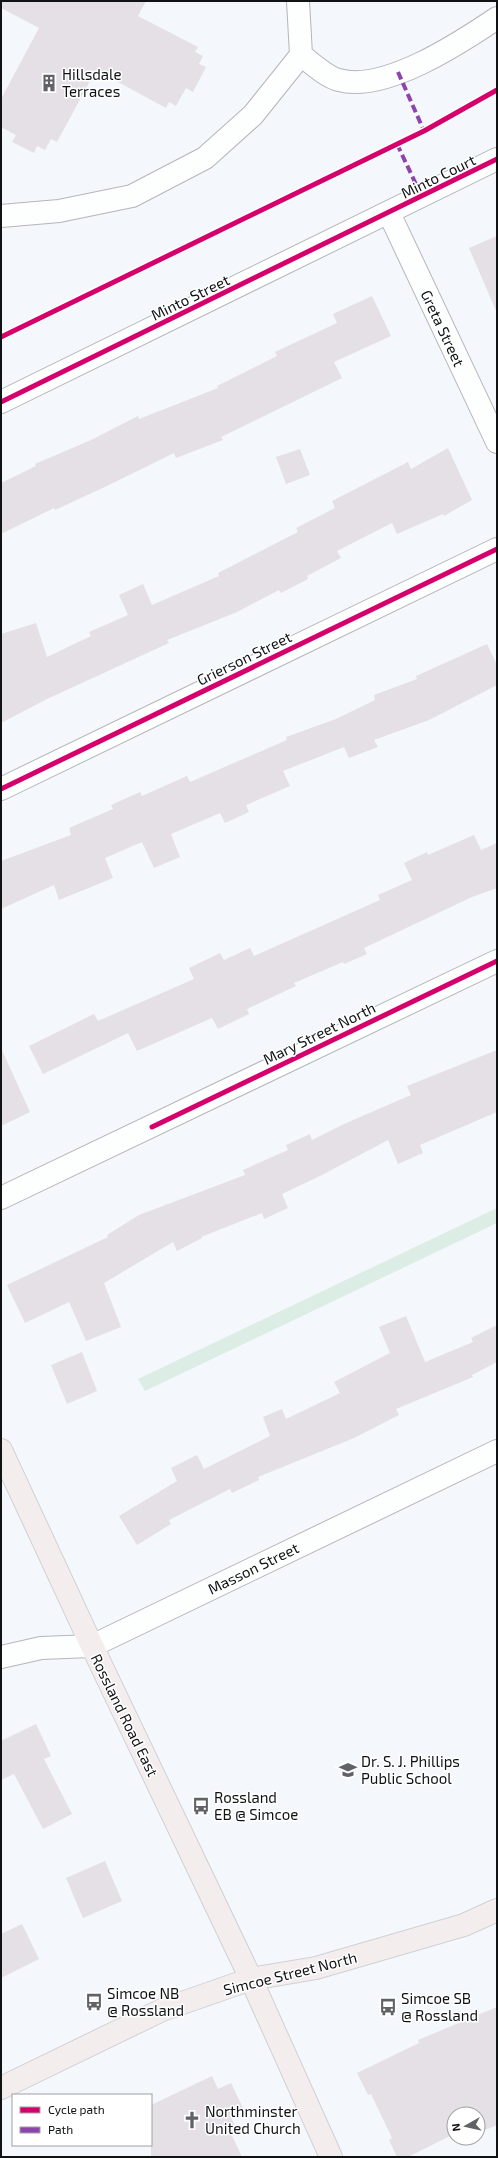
<svg xmlns="http://www.w3.org/2000/svg" width="498" height="2158" viewBox="0 0 498 2158" font-family="'Exo 2',sans-serif">
<style>
.green{fill:#dbede4}
.building{fill:#e5e0e6}
.lines{fill:none;stroke-linecap:round;stroke-linejoin:round}
.minor-casing{stroke:#b4b6b9;stroke-width:24}
.major-casing{stroke:#d0d1d3;stroke-width:24}
.minor{stroke:#fdfefe;stroke-width:22}
.major{stroke:#f3edee;stroke-width:22}
.quiet{stroke:#8e44ad;stroke-width:4;stroke-dasharray:8 4;stroke-linecap:butt}
.cycleway-casing{stroke:#fff;stroke-width:8}
.cycleway{stroke:#d6006c;stroke-width:5}
.labels{text-anchor:middle;dominant-baseline:central;stroke-width:3;stroke-linejoin:round;paint-order:stroke}
.poi-label{font-size:15px;fill:#101214;stroke:#fff;text-anchor:start}
.street-label{font-size:15px;fill:#101214;stroke:#fff}
</style>
<rect width="100%" height="100%" fill="#f4f7fb"/>
<path class="green" d="M 497,1208 L 497,1223 L 145,1391 L 138,1379 Z"/>
<path class="building" d="M 1,1 L 146,1 L 138,16 L 198,47 L 195,52 L 203,56 L 199,64 L 206,67 L 193,92 L 186,88 L 176,106 L 169,102 L 166,108 L 96,70 L 57,142 L 51,139 L 45,150 L 37,146 L 34,153 L 12,142 L 16,135 L 1,127 L 1,99 L 39,28 L 1,8 Z
M 497,236 L 497,313 L 469,248 Z
M 372,296 L 391,336 L 334,362 L 342,378 L 221,437 L 223,440 L 176,458 L 174,453 L 109,485 L 55,510 L 54,508 L 1,534 L 1,483 L 36,466 L 35,464 L 91,440 L 138,416 L 139,419 L 218,388 L 217,386 L 277,356 L 275,352 L 337,323 L 333,314 Z
M 448,448 L 472,500 L 444,516 L 443,514 L 397,534 L 392,523 L 337,551 L 341,558 L 307,576 L 308,579 L 281,593 L 279,590 L 237,612 L 167,640 L 169,643 L 47,699 L 1,723 L 1,634 L 36,623 L 47,657 L 91,636 L 89,632 L 128,615 L 119,595 L 143,584 L 152,605 L 219,576 L 218,573 L 298,532 L 296,528 L 335,508 L 332,501 L 408,462 L 411,469 Z
M 300,449 L 310,475 L 286,484 L 276,457 Z
M 487,644 L 497,665 L 497,685 L 429,720 L 374,740 L 378,747 L 349,758 L 344,747 L 283,771 L 290,786 L 246,805 L 249,812 L 225,823 L 220,813 L 171,834 L 180,857 L 154,868 L 142,842 L 105,858 L 113,878 L 59,900 L 54,885 L 1,909 L 1,861 L 71,835 L 69,828 L 113,809 L 111,805 L 140,792 L 142,796 L 187,776 L 190,782 L 287,740 L 286,737 L 336,719 L 375,700 L 374,695 L 417,679 L 416,676 Z
M 474,835 L 481,850 L 497,843 L 497,888 L 472,897 L 364,948 L 367,954 L 344,964 L 343,962 L 294,983 L 296,986 L 247,1009 L 249,1014 L 218,1029 L 212,1018 L 137,1051 L 128,1033 L 43,1074 L 29,1046 L 94,1014 L 98,1021 L 194,979 L 189,968 L 220,953 L 224,960 L 250,948 L 254,956 L 380,900 L 378,895 L 412,880 L 404,863 L 427,852 L 428,855 Z
M 1,1048 L 30,1112 L 1,1126 Z
M 497,1050 L 497,1112 L 420,1145 L 423,1153 L 398,1164 L 388,1140 L 322,1175 L 282,1194 L 288,1208 L 264,1219 L 262,1213 L 201,1237 L 202,1238 L 177,1251 L 173,1242 L 104,1283 L 121,1327 L 86,1341 L 69,1302 L 25,1323 L 7,1285 L 108,1237 L 107,1235 L 139,1215 L 245,1175 L 243,1170 L 288,1150 L 286,1145 L 310,1134 L 312,1140 L 344,1124 L 411,1095 L 407,1086 Z
M 406,1316 L 425,1362 L 473,1342 L 471,1338 L 497,1325 L 497,1362 L 472,1375 L 473,1377 L 396,1409 L 399,1415 L 354,1438 L 258,1477 L 259,1480 L 232,1493 L 230,1489 L 169,1520 L 171,1524 L 137,1545 L 119,1516 L 177,1481 L 171,1468 L 197,1455 L 204,1469 L 270,1436 L 263,1417 L 282,1409 L 286,1419 L 340,1393 L 334,1382 L 390,1353 L 379,1327 Z
M 82,1352 L 97,1391 L 67,1404 L 51,1365 Z
M 36,1724 L 51,1756 L 44,1759 L 72,1814 L 43,1829 L 14,1774 L 1,1780 L 1,1741 Z
M 105,1861 L 122,1901 L 83,1918 L 66,1878 Z
M 22,1924 L 39,1959 L 1,1978 L 1,1934 Z
M 497,2007 L 497,2125 L 478,2133 L 478,2114 L 454,2114 L 454,2134 L 408,2157 L 397,2157 L 389,2140 L 392,2138 L 371,2094 L 368,2095 L 357,2073 L 419,2043 L 418,2040 Z
M 212,2076 L 218,2089 L 231,2083 L 243,2108 L 230,2115 L 235,2126 L 229,2129 L 242,2157 L 151,2157 L 151,2105 Z"/>
<g class="lines">
<g class="minor-casing">
<path id="minor" d="M 298,1 L 301,55
M 389,213 L 497,442
M 1,216 L 59,211 L 132,196 L 205,158 L 253,115 L 301,55 C 310,62 328,78 339,80 C 384,93 460,43 497,18
M 1,402 L 497,159
M 1,789 L 497,549
M 1,1198 L 497,961
M 1,1657 L 41,1648 L 92,1646 L 497,1451"/>
</g>
<g class="major-casing">
<path id="major" d="M 1,1450 L 92,1646 L 251,1979 L 331,2157
M 1,2088 L 162,2010 L 251,1979 L 316,1968 L 464,1925 L 497,1910"/>
</g>
<use href="#minor" class="minor"/>
<use href="#major" class="major"/>
<path class="quiet" d="M 398,72 L 424,131
M 397,144 L 422,197"/>
<g class="cycleway-casing">
<path id="cycleway" d="M 1,337 L 424,131 L 497,90
M 1,402 L 497,159
M 1,789 L 497,549
M 152,1127 L 497,961"/>
</g>
<use href="#cycleway" class="cycleway"/>
</g>
<defs>
<g id="building-bare" transform="scale(1.38)"><path d="M-4-6H4V6H1V3H-1V6H-4ZM-2.5-4.3h1.7v1.8h-1.7ZM.8-4.3h1.7v1.8H.8ZM-2.5-1h1.7V.8h-1.7ZM.8-1h1.7V.8H.8Z" fill="#606265" stroke="#fff" stroke-width="2.5" paint-order="stroke"/></g>
<g id="school-bare" transform="scale(1.38)"><path d="M0-5L7-2L0 1L-7-2ZM-4 1L0 2.5L4 1V4Q0 6-4 4Z" fill="#606265" stroke="#fff" stroke-width="2.5" paint-order="stroke"/></g>
<g id="bus-bare" transform="scale(1.38)"><path d="M-5-6H5V4H4V6H2V4H-2V6H-4V4H-5ZM-3.5-4V0h7V-4ZM-3.5 1.2v1.5H-2V1.2ZM2 1.2v1.5H3.5V1.2Z" fill="#606265" stroke="#fff" stroke-width="2.5" paint-order="stroke"/></g>
<g id="church-bare" transform="scale(1.38)"><path d="M-1.2-6h2.4v3.5h3.3v2.4h-3.3V6h-2.4V-.1h-3.3v-2.4h3.3Z" fill="#606265" stroke="#fff" stroke-width="2.5" paint-order="stroke"/></g>
</defs>
<g fill-rule="evenodd">
<use href="#building-bare" x="49" y="83"/>
<use href="#school-bare" x="348" y="1770"/>
<use href="#bus-bare" x="201" y="1806"/>
<use href="#bus-bare" x="94" y="2002"/>
<use href="#bus-bare" x="388" y="2007"/>
<use href="#church-bare" x="192" y="2120"/>
</g>
<g class="labels">
<g class="poi-label">
<text x="62" y="74">Hillsdale<tspan x="62" dy="17">Terraces</tspan></text>
<text x="361" y="1761">Dr. S. J. Phillips<tspan x="361" dy="17">Public School</tspan></text>
<text x="214" y="1797">Rossland<tspan x="214" dy="17">EB @ Simcoe</tspan></text>
<text x="107" y="1993">Simcoe NB<tspan x="107" dy="17">@ Rossland</tspan></text>
<text x="401" y="1998">Simcoe SB<tspan x="401" dy="17">@ Rossland</tspan></text>
<text x="205" y="2111">Northminster<tspan x="205" dy="17">United Church</tspan></text>
</g>
<g class="street-label">
<text transform="translate(438 176) rotate(-26)">Minto Court</text>
<text transform="translate(190 297) rotate(-26)">Minto Street</text>
<text transform="translate(443 328) rotate(65)">Greta Street</text>
<text transform="translate(244 658) rotate(-26)">Grierson Street</text>
<text transform="translate(319 1033) rotate(-26)">Mary Street North</text>
<text transform="translate(253 1568) rotate(-26)">Masson Street</text>
<text transform="translate(125 1715) rotate(64)">Rossland Road East</text>
<text transform="translate(290 1973) rotate(-14)">Simcoe Street North</text>
</g>
</g>
<rect width="498" height="2158" fill="none" stroke="#101214" stroke-width="4"/>
<rect x="12" y="2094" width="140" height="52" fill="#ffffff" stroke="#9fa0a1"/>
<rect x="20" y="2107" width="20" height="6" fill="#d6006c" stroke="#9fa0a1"/>
<text x="48" y="2114" font-size="12" fill="#101214">Cycle path</text>
<rect x="20" y="2127" width="20" height="6" fill="#8e44ad" stroke="#9fa0a1"/>
<text x="48" y="2134" font-size="12" fill="#101214">Path</text>
<g transform="translate(466 2126) rotate(262)"><circle r="19" fill="#ffffff" stroke="#9fa0a1"/>
<path d="M0-3L7 15L0 10L-7 15Z" fill="#606265"/>
<text y="-6" font-size="11" font-weight="bold" text-anchor="middle" fill="#101214">N</text>
</g>
</svg>
